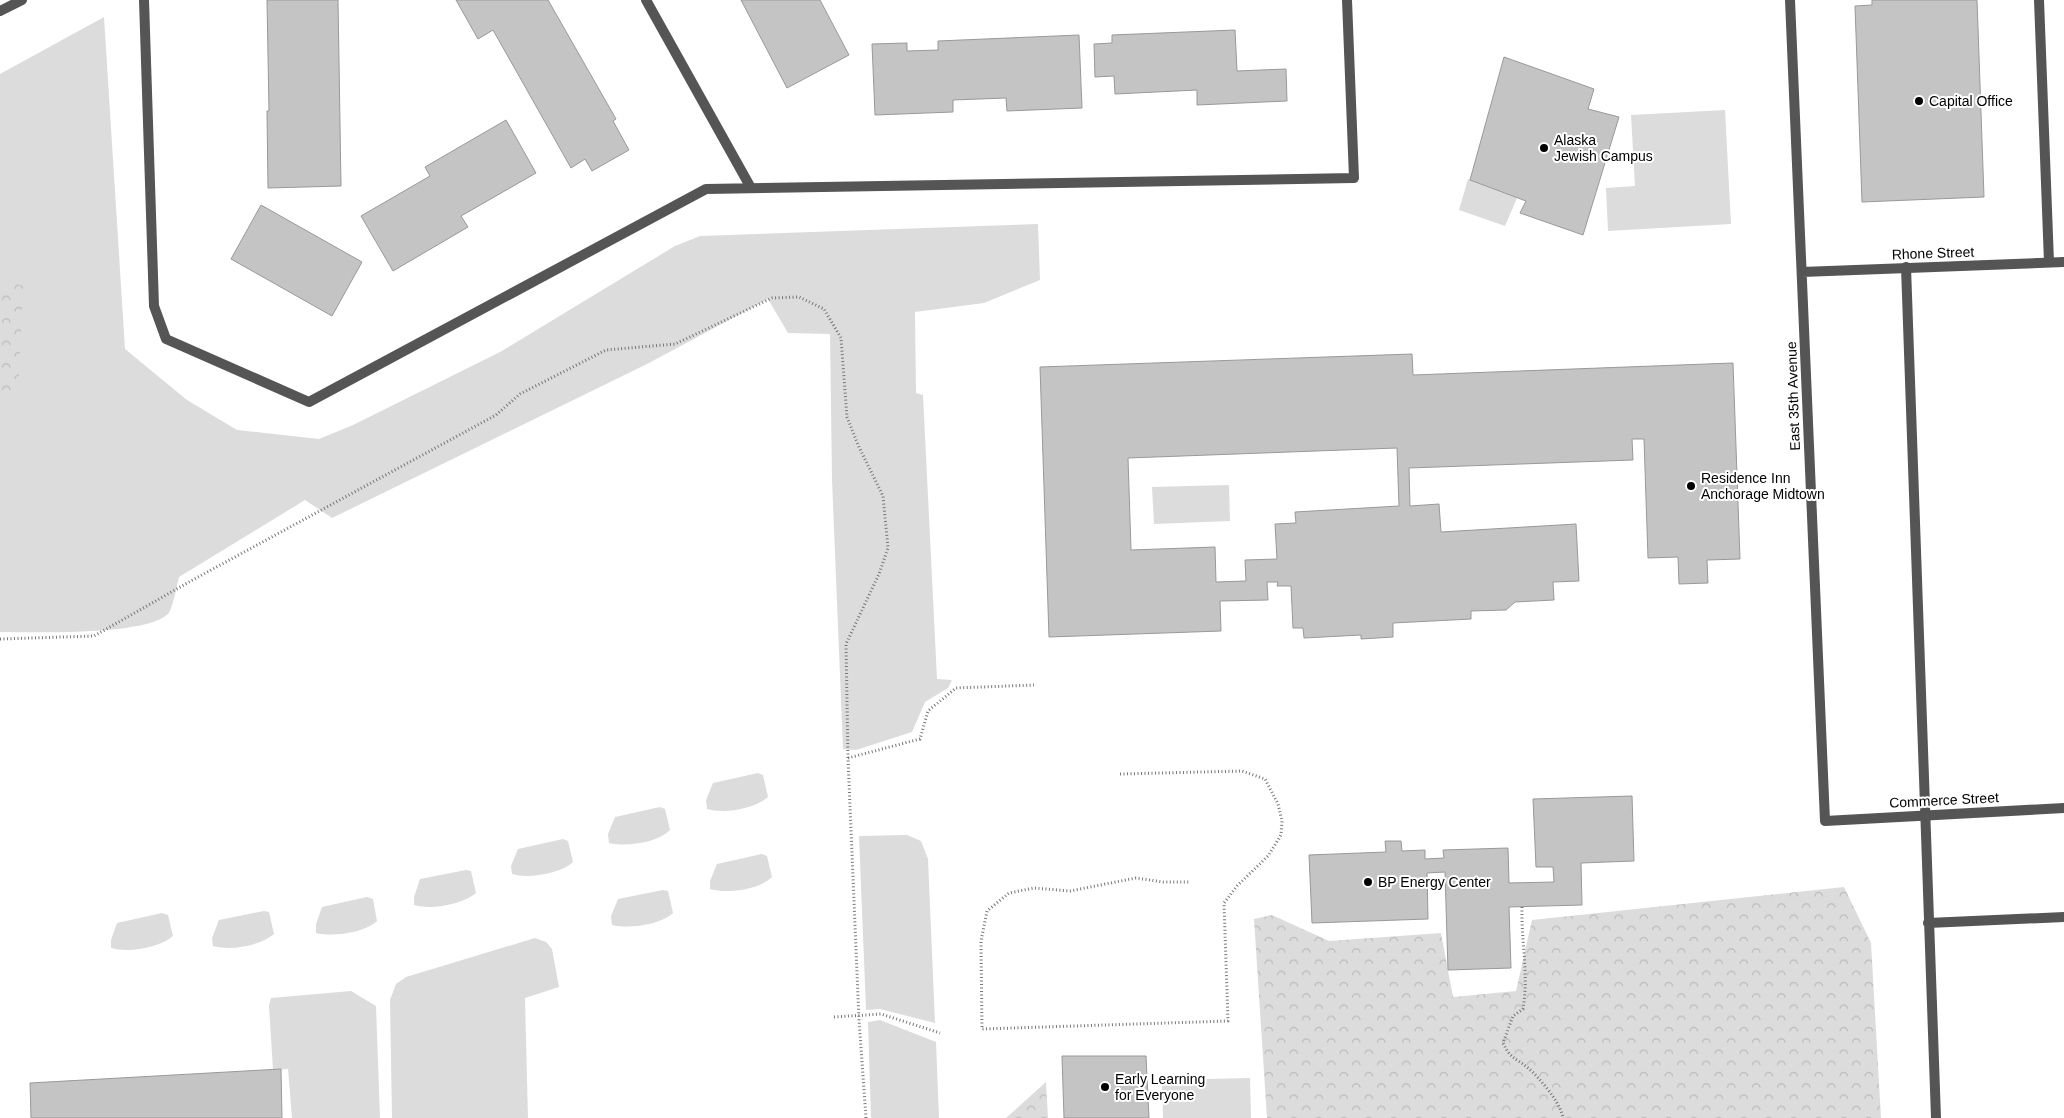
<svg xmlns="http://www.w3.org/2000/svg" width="2064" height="1118" viewBox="0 0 2064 1118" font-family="Arial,sans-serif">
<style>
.green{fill:#dcdcdc}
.forest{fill:url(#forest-crowns)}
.building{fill:#c4c4c4;stroke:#999;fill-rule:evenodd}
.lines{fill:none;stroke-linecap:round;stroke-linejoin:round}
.path{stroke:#777;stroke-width:3;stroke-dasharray:1 2.5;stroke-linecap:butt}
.lane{stroke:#555;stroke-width:10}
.street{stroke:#555;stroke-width:10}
.poi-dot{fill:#000;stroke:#fff;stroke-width:2}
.labels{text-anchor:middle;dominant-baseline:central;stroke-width:4;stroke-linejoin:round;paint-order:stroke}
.poi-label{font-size:14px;fill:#000;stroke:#fff;text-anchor:start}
.street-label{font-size:14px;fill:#000;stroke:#fff}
</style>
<defs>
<pattern id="forest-crowns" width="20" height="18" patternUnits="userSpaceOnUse" patternTransform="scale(1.25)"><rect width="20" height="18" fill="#dcdcdc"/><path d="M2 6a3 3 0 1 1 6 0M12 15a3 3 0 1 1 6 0" fill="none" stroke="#bbb"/></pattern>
</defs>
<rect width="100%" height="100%" fill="#fff"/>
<path class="green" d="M 104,17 L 125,349 L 187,400 L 237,430 L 319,439 L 353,425 L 500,352 L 675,246 L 700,236 L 1038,224 L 1040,280 L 984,303 L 915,312 L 916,393 L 923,395 L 937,679 L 952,680 L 948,688 L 925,702 L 912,732 L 856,750 L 843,749 L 832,480 L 830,334 L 788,333 L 768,299 L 649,363 L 332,518 L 305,500 L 179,577 C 177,585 173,608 168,614 C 145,636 34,632 0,632 L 0,74 Z
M 1725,110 L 1731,224 L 1608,231 L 1606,188 L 1635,186 L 1631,115 Z
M 1468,179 L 1517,198 L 1505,226 L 1459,210 Z
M 1229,485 L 1230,521 L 1154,524 L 1152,487 Z
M 758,773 L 763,775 L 768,797 C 754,809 725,814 707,809 L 706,800 L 713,783 Z
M 660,807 L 665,809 L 670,830 C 657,843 626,847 609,843 L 608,834 L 615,817 Z
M 907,835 L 921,841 L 928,859 L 935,1023 L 880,1009 L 866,1010 L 859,836 Z
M 563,839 L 568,841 L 573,862 C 560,874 528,879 512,874 L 511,866 L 518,849 Z
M 762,854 L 767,856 L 772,877 C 759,890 727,894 710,889 L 710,881 L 717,864 Z
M 466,870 L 471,871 L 476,893 C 461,905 432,910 414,905 L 414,897 L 420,879 Z
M 663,890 L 668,891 L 673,913 C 660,925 629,929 612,925 L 611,916 L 618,899 Z
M 367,897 L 373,899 L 377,921 C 364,933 333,937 316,933 L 316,924 L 322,907 Z
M 264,911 L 269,912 L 274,934 C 260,946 230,951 213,946 L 212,938 L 219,920 Z
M 162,913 L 168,915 L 173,936 C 159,948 129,953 111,948 L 111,940 L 117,923 Z
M 535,938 L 546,942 L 552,949 L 559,987 L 525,998 L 528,1118 L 392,1118 L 390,1000 L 396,984 L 406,977 Z
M 351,991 L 376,1006 L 380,1118 L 292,1118 L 288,1069 L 273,1070 L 269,1006 L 271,998 Z
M 880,1020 L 936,1042 L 939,1118 L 871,1118 L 868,1022 Z
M 1250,1078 L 1251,1118 L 1163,1118 L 1162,1080 Z"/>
<path class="forest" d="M 0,279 L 23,286 L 18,396 L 0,410 Z
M 1844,887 L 1871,943 L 1881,1118 L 1267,1118 L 1254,919 L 1272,915 L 1329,941 L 1441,933 L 1453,997 L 1516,991 L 1532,920 Z
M 1046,1082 L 1048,1118 L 1006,1118 Z"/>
<path class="building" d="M 267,0 L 338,0 L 341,186 L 268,188 L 267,111 L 269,111 Z
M 456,0 L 548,0 L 616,119 L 613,121 L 629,150 L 592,171 L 585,159 L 571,168 L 493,30 L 478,39 Z
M 741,0 L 820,0 L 849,55 L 787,88 Z
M 1872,0 L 1977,0 L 1984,197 L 1862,202 L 1855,6 L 1872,5 Z
M 1235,30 L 1237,71 L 1286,69 L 1287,101 L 1197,105 L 1197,90 L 1115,94 L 1114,76 L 1095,77 L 1094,44 L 1112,43 L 1112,35 Z
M 1079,35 L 1082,108 L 1007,111 L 1006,98 L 953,100 L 953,112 L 875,115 L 872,44 L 907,43 L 907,51 L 938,50 L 938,41 Z
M 1504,57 L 1594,89 L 1588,109 L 1619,117 L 1583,235 L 1520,213 L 1526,201 L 1470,180 Z
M 506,120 L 536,173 L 461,216 L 468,227 L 393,271 L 361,216 L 430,176 L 425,167 Z
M 261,205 L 362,262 L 332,316 L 231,259 Z
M 1412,354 L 1413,375 L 1733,363 L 1740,559 L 1707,560 L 1708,583 L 1679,584 L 1678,557 L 1648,558 L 1644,439 L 1632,439 L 1633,460 L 1409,468 L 1410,506 L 1439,504 L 1441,532 L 1576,524 L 1579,581 L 1553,582 L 1554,600 L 1515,602 L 1506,610 L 1471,611 L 1471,619 L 1393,623 L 1393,637 L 1361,639 L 1361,635 L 1304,638 L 1303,628 L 1293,628 L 1291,586 L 1277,586 L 1278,582 L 1267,582 L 1268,600 L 1220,601 L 1221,631 L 1049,637 L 1040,367 ZM 1397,448 L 1399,506 L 1295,512 L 1296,523 L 1275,524 L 1277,559 L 1245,560 L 1246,581 L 1216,582 L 1215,547 L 1131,550 L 1128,458 Z
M 1632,796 L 1634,861 L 1581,863 L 1582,905 L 1509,907 L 1511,968 L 1448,970 L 1445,872 L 1427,873 L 1428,919 L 1312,923 L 1309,855 L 1386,852 L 1385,841 L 1401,841 L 1402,851 L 1425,850 L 1425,859 L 1444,858 L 1443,850 L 1508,848 L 1509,883 L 1554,882 L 1553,867 L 1536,867 L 1533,799 Z
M 1062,1056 L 1146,1056 L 1149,1118 L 1064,1118 Z
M 281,1069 L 282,1118 L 31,1118 L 30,1083 Z"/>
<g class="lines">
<path class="path" d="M 0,639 L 94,636 L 189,582 L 496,415 L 520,394 L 606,350 L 675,344 L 772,298 L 799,297 L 824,309 L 841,338 L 847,417 L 859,447 L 883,496 L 888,548 L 879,574 L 846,644 L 848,758
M 1120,774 L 1242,771 L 1265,779 L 1278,804 L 1282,821 L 1281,835 L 1268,856 L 1237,886 L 1224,903 L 1228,1021 L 982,1029 L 981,941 L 987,911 L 1009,893 L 1034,888 L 1070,891 L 1136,878 L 1163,882 L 1189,882
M 1522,907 C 1521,941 1529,975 1523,1009 L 1513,1016 L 1503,1043 C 1511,1059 1514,1057 1527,1067 C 1539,1077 1561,1103 1563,1118
M 834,1017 L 881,1014 L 940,1033
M 866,1118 L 859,1020 L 848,758 L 920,739 L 928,711 L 956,688 L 1034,685"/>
<path class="lane" d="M 2039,0 L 2049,262
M 1906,267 L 1936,1118
M 1928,923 L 2064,917"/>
<path class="street" d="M 144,0 L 154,306 L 166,339 L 309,402 L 706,189 L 1354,178 L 1347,0
M 646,0 L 751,188
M 1790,0 L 1825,821 L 2064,808
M 0,11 L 22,0
M 1802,272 L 2064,262"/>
</g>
<g class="poi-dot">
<circle cx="1919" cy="101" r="5"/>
<circle cx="1544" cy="148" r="5"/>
<circle cx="1691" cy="486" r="5"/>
<circle cx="1368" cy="882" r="5"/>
<circle cx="1105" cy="1087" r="5"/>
</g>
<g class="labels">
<g class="poi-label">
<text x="1929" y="101">Capital Office</text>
<text x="1554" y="140">Alaska<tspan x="1554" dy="16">Jewish Campus</tspan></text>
<text x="1701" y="478">Residence Inn<tspan x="1701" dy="16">Anchorage Midtown</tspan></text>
<text x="1378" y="882">BP Energy Center</text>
<text x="1115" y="1079">Early Learning<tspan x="1115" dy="16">for Everyone</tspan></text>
</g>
<g class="street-label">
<text transform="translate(1933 253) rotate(-2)">Rhone Street</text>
<text transform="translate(1793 396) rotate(-92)">East 35th Avenue</text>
<text transform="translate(1944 800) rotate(-3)">Commerce Street</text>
</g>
</g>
</svg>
